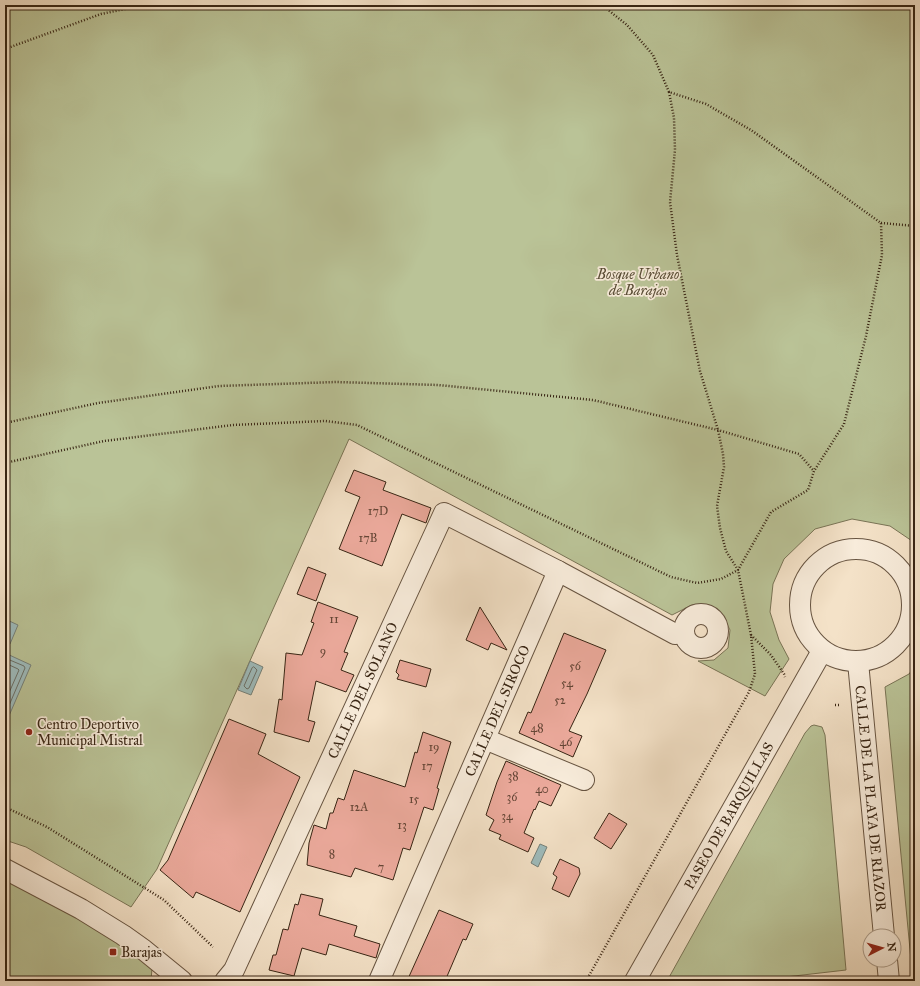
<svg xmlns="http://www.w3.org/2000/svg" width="920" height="986" viewBox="0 0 920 986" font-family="'IM FELL Great Primer',serif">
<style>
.green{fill:#bac397;stroke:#797456}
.water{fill:#9ebcbd;stroke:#758079}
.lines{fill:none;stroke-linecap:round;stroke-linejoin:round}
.shore{stroke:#6b7068;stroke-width:1}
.building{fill:#eba99b;stroke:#382514}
.minor-casing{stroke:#675441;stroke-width:22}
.path{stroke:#382514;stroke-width:2.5;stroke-dasharray:1 2;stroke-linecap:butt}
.minor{stroke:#f8ecdb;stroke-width:20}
.poi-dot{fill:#8f2418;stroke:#f8ecdb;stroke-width:1.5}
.labels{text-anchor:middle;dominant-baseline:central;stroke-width:3.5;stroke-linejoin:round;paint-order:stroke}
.number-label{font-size:12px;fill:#654636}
.park-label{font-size:14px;font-style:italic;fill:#584c35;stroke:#f8ecdb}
.street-label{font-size:14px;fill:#382514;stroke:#f8ecdb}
.poi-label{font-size:14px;fill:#382514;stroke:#f8ecdb;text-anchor:start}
</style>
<rect width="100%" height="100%" fill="#f4e2c8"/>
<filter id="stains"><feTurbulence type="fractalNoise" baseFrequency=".005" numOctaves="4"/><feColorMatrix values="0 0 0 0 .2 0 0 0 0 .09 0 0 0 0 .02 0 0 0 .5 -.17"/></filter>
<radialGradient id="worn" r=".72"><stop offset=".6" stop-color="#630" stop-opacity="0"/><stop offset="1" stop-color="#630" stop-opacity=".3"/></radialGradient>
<path class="green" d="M 5,5 L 915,5 L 915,543 L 890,526 L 852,519 L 815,529 L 784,559 L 773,584 L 770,612 L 779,640 L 789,659 L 765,696 L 698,661 L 714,660 L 728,648 L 730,630 L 722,614 L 709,605 L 692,605 L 672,615 L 349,439 L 157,869 L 131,907 L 26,847 L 5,840 Z
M 915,666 L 915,981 L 913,981 L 885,687 L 909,674 Z
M 814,725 L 822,727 L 825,735 L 846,970 L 751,981 L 667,981 L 805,733 L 811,726 Z
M 5,877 L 110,935 L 152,968 L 151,981 L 5,981 Z"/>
<path class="water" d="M 5,619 L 18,625 L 10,644 L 5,641 Z
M 5,653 L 31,665 L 5,725 Z
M 250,661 L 263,667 L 251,695 L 238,690 Z
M 540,844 L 547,847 L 538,867 L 531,863 Z"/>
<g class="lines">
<path class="shore" d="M 5,658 L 24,666 L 25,668 L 5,715
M 5,663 L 18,669 L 19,670 L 5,702
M 254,667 L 257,670 L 249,688 L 247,689 L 244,686 L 252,668 Z"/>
</g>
<path class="building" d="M 354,470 L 386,482 L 383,490 L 431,508 L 426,523 L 402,514 L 382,566 L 339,549 L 360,497 L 345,491 Z
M 308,567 L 326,574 L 316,601 L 297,594 Z
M 318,602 L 358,617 L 344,652 L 348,653 L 341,670 L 354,675 L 346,692 L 316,681 L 308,720 L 315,722 L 309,742 L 274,732 L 279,699 L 282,700 L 286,653 L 302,655 L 314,623 L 311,622 Z
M 480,607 L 507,650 L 491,643 L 488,650 L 466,640 Z
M 564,633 L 606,650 L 587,694 L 569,731 L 582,736 L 573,757 L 519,733 L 528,712 L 531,713 Z
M 400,660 L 431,669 L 426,687 L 397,679 L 399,675 L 396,672 Z
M 229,719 L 266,734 L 258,754 L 300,777 L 240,912 L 196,892 L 193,898 L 160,870 L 168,860 Z
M 423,732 L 451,742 L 437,788 L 439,789 L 433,810 L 424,807 L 410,850 L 403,848 L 393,880 L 355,868 L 351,877 L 307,865 L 309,843 L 314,825 L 326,829 L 330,813 L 333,813 L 338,798 L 344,800 L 354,770 L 405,787 L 415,752 L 417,753 Z
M 506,761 L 561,785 L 551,806 L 539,801 L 535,810 L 534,809 L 524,833 L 534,838 L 528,852 L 499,839 L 501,835 L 489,830 L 494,820 L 486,815 L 497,782 Z
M 609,813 L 627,824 L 611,849 L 594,838 Z
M 560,859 L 579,868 L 580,874 L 569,897 L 552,889 L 557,877 L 553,874 Z
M 301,894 L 323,899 L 319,915 L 357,926 L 354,936 L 380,944 L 376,958 L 329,944 L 326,955 L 302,948 L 294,976 L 269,970 L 273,955 L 276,955 L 283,929 L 288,930 L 295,904 L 298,905 Z
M 439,910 L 473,924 L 466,940 L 463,939 L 445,981 L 407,981 Z"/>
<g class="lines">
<g class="minor-casing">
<g id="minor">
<circle cx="856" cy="605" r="56"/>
<circle cx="701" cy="631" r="17"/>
<path id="s1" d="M 858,662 L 884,936"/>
<path d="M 485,739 L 584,780"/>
<path d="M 5,869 L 81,909 L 123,935 L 144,950 L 182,981"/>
<path d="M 887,960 L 889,981"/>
<path id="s2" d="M 225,981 L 234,970 L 444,513 L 558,571 L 675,634 L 684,632"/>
<path id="s3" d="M 379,981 L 558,571"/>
<path id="s4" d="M 635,981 L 822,651"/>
</g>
</g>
<path class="path" d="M 602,5 L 627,25 L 653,55 L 669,92
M 5,49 L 101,14 L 144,5
M 881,223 L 915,226
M 5,423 L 98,403 L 219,386 L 336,382 L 438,385 L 593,400 L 718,430 L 799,454 L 814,471 L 808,490 L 771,512 L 738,570 L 721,579 L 697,583 L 671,577 L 357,425 L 325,421 L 233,425 L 104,441 L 5,463
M 751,635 L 771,655 L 784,674 L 785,677
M 835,705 L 839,705
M 5,807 L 47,827 L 164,900 L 213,947
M 586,981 L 749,692 L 755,674 L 751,635 L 738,570 L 726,551 L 720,528 L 717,506 L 724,467 L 723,454 L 718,430 L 700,371 L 677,255 L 670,202 L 675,150 L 674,118 L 669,92 L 706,104 L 751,130 L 881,223 L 882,255 L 866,336 L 844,424 L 814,471"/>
<use href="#minor" class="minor"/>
</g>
<g class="poi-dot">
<circle cx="29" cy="732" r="4"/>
<rect x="109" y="948" width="8" height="8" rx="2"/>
</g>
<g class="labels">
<g class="number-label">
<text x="378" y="511">17D</text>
<text x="368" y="538">17B</text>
<text x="334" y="619">11</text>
<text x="323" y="651">9</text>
<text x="575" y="666">56</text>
<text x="567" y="683">54</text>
<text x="560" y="700">52</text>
<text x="537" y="728">48</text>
<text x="566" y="742">46</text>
<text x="434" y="747">19</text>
<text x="427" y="766">17</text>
<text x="513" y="776">38</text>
<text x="542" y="789">40</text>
<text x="512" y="797">36</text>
<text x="414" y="799">15</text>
<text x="359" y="807">12A</text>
<text x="507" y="816">34</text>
<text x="402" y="825">13</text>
<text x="332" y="854">8</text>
<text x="381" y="867">7</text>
</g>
<g class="park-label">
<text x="638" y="274">Bosque Urbano<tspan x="638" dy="16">de Barajas</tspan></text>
</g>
<g class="street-label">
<text stroke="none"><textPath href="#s2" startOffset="322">CALLE DEL SOLANO</textPath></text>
<text stroke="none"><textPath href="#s3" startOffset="295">CALLE DEL SIROCO</textPath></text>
<text stroke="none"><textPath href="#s1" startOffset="137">CALLE DE LA PLAYA DE RIAZOR</textPath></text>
<text stroke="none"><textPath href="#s4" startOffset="190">PASEO DE BARQUILLAS</textPath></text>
</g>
<g class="poi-label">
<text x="37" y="724">Centro Deportivo<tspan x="37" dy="16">Municipal Mistral</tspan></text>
<text x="121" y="952">Barajas</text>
</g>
</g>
<rect width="920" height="986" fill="none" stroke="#f4e2c8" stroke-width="20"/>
<rect x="6" y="6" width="908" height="974" fill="none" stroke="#382514" stroke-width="2"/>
<rect x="10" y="10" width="900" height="966" fill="none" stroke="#382514"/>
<g transform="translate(882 948) rotate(84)"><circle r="19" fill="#f8ecdb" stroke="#ab9c8b"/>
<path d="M0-3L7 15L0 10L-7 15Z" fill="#8f2418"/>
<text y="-6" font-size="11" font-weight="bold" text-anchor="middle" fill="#382514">N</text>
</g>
<rect width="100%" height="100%" filter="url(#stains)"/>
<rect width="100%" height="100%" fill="url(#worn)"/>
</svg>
